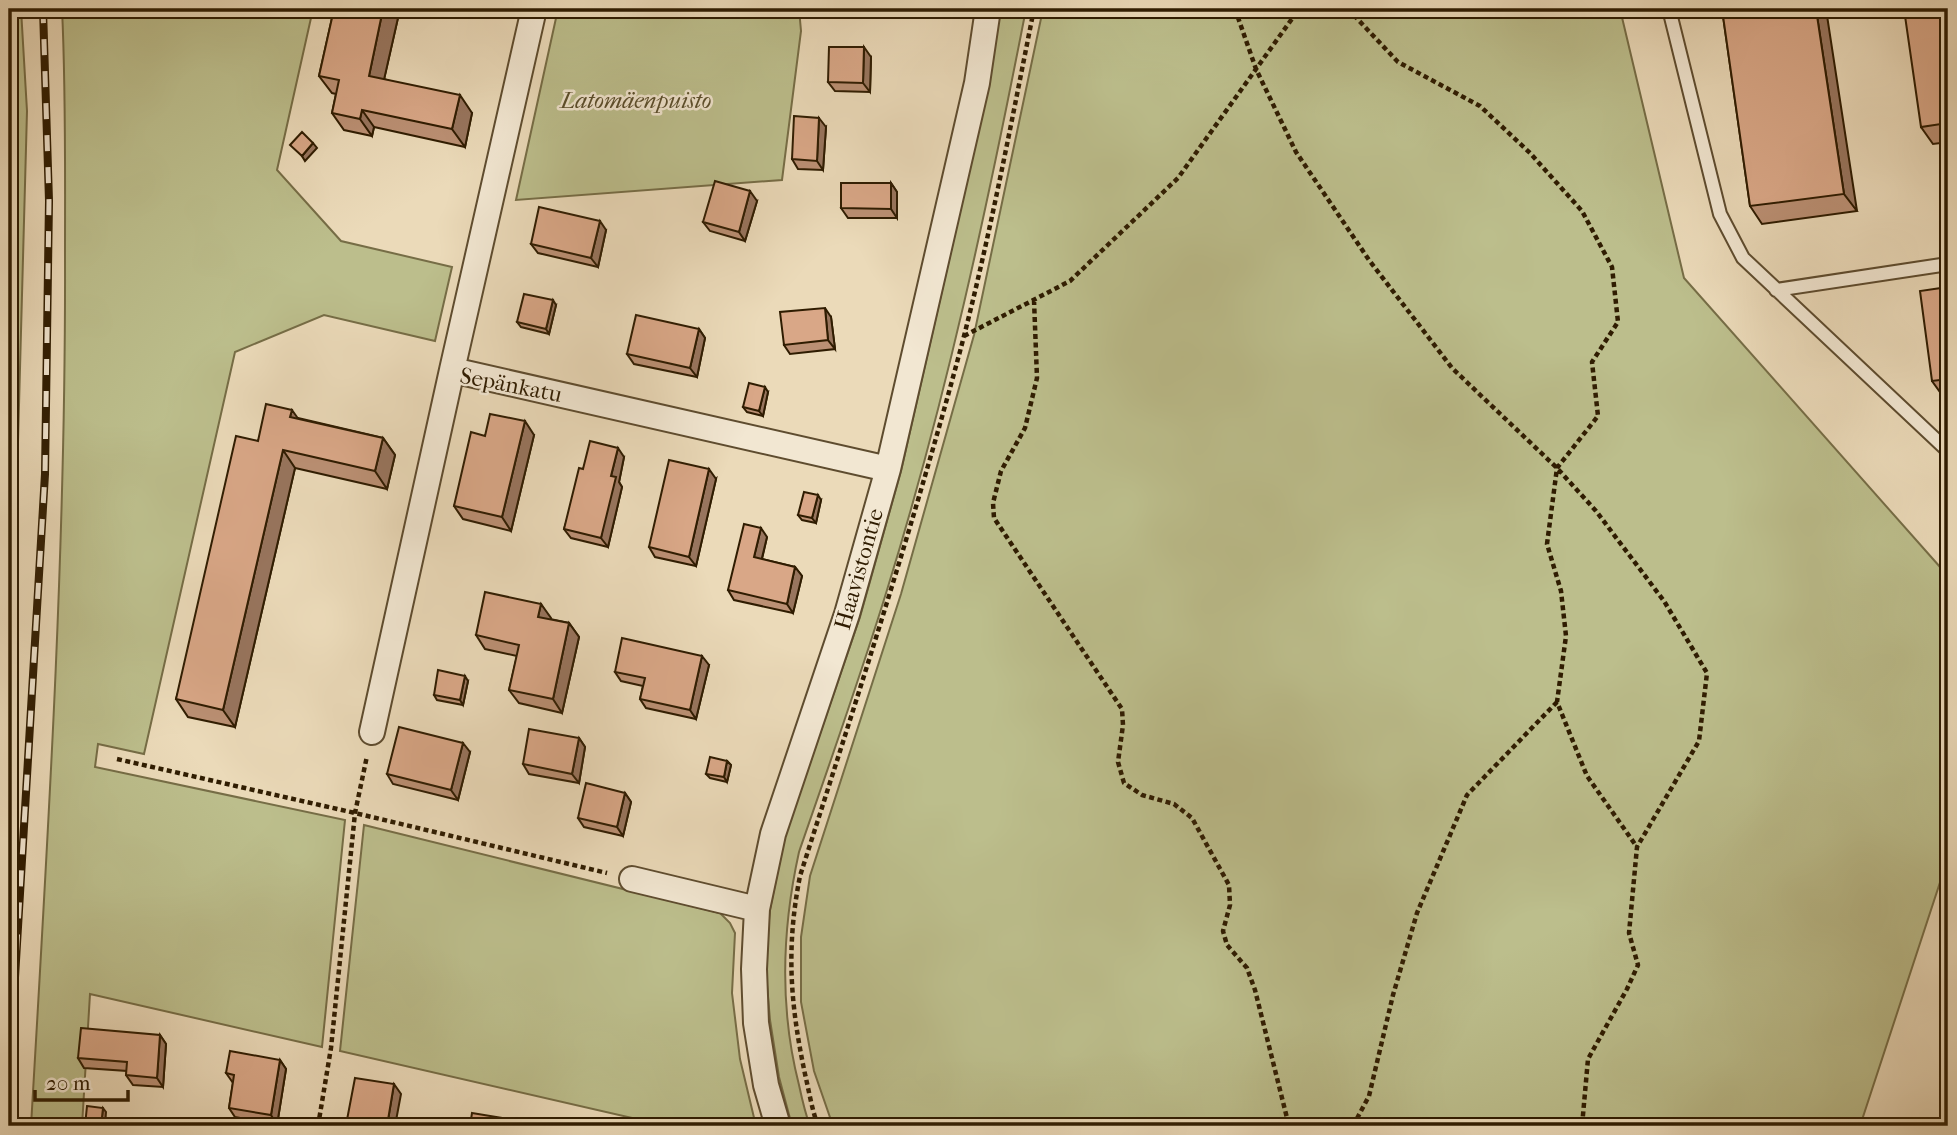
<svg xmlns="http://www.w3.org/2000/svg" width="1957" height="1135" viewBox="0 0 1957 1135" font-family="'IM FELL French Canon',serif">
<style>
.green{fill:#bcbe8c;stroke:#766d46;stroke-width:2}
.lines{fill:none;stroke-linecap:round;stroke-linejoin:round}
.lane-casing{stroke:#5e4c2f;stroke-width:16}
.street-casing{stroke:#5e4c2f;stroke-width:28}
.path{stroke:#2f1c01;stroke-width:4.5;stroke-dasharray:5 3.5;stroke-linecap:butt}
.lane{stroke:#f2e7d2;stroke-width:12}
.street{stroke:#f2e7d2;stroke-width:24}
.rail-casing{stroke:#2f1c01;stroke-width:8}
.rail{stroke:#f2e7d2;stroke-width:5;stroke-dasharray:16;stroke-linecap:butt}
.wall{fill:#bb9074;stroke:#2f1c01;stroke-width:2}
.shaded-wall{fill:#98755e;stroke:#2f1c01;stroke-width:2}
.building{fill:#d9a787;stroke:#2f1c01;stroke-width:2}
.labels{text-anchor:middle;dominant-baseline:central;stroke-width:5;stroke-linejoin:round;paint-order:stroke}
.park-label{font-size:23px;font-style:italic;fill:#594d2b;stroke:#f2e7d2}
.street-label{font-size:23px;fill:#2f1c01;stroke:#f2e7d2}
</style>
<rect width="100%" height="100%" fill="#ebdab9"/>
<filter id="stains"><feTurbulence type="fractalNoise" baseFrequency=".00286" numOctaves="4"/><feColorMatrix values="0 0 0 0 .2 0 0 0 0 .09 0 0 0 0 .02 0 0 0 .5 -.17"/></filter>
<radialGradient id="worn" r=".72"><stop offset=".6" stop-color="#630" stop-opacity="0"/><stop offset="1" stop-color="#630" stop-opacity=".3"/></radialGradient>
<path class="green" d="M 9,9 L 21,9 L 27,111 L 9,773 Z
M 62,9 L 313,9 L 277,170 L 341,241 L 452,267 L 435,341 L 324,315 L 235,352 L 144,754 L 98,744 L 95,767 L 345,820 L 322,1047 L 90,994 L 82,1126 L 31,1126 C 48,836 66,546 65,256 C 65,174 66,91 62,9 Z
M 558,9 L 799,9 L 801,31 L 782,180 L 516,200 Z
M 1000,9 L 1026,9 C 988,204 946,400 887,590 C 860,678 829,765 799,852 C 782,929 779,1007 799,1085 C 802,1099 805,1113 810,1126 L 792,1126 L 779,1077 L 770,1020 L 765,962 L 770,909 L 785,836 L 860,617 L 901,471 L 989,84 Z
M 1043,9 L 1620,9 L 1684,278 L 1948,576 L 1948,858 L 1860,1126 L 833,1126 L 814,1071 L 801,1002 L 801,937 L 810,876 L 901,594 L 974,335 Z
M 364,825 L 720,913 L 730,923 L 735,933 L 732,993 L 740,1059 L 756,1126 L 667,1126 L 340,1051 Z"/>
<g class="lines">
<g class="lane-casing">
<path id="lane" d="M 1669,9 L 1720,214 L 1743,258 L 1948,451
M 1776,290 L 1948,264"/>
</g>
<g class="street-casing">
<path id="street" d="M 452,370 L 534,9
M 372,732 L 452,370 L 888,469
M 632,879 L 757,909
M 778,1126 L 766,1085 L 756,1023 L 754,969 L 757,909 L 773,834 L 847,614 L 888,469 L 977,83 L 988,9"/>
</g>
<path class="path" d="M 1235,9 L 1256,69 L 1296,152 L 1369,260 L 1452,368 L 1557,468 L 1596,511 L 1664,601 L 1707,673 L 1699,741 L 1637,847 L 1629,933 L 1638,965 L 1627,989 L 1588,1059 L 1582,1126
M 1348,9 L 1398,62 L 1480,106 L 1530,153 L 1582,211 L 1612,267 L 1618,322 L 1592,362 L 1598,416 L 1557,468 L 1547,544 L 1561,591 L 1566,636 L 1557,702 L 1587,776 L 1637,847
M 1034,300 L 1037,378 L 1025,428 L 1001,471 L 993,503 L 994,518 L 1122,709 L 1123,725 L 1118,762 L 1124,783 L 1142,795 L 1174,804 L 1192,818 L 1229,885 L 1230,905 L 1223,931 L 1227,945 L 1247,968 L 1255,990 L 1289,1126
M 964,336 L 1070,281 L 1178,178 L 1299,9
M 117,759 L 355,813 L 607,873
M 318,1126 L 331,1048 L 355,813 L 367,756
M 818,1126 C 812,1110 809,1091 805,1074 C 790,1003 786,947 800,876 C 857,698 915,521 963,340 C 991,231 1012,119 1034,9
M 1353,1126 L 1369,1096 L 1393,995 L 1417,913 L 1467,795 L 1557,702"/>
<use href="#lane" class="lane"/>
<use href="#street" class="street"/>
<g class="rail-casing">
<path id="rail" d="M 9,1078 L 45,474 L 49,201 L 43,9"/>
</g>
<use href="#rail" class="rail"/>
</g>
<path class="wall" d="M 334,9 L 400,9 L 384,79 L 472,113 L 465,147 L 374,127 L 372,136 L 344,130 L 332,113 L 336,94 L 332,93 L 319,76 Z
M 1722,9 L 1857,211 L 1762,224 L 1750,206 Z
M 1948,9 L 1948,142 L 1933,144 L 1921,127 Z
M 871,57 L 870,92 L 835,91 L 828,82 Z
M 826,127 L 823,170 L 798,169 L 792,159 Z
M 891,183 L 897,192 L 897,218 L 848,218 L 841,208 Z
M 757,201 L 745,241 L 710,231 L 703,222 Z
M 606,230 L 598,267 L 538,253 L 531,244 Z
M 1948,287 L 1948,398 L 1945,399 L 1932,381 Z
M 556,305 L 549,334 L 521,327 L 517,322 Z
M 831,317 L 835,349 L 790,354 L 784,345 Z
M 699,329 L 705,338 L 697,377 L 634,364 L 627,354 Z
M 768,392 L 763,416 L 747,412 L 743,407 Z
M 298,418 L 383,438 L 395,455 L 387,489 L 295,468 L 235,727 L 188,717 L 176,699 L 258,441 Z
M 534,435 L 511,531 L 463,519 L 454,506 L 485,436 Z
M 624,457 L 619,482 L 622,487 L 608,547 L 571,538 L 564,529 L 583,469 Z
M 716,479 L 696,566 L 655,557 L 649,547 Z
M 821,500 L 816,523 L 802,520 L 798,515 Z
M 767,537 L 762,559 L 795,567 L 802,576 L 793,613 L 734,600 L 728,590 Z
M 541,604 L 550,619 L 569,623 L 579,637 L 562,713 L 519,703 L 509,690 L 517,656 L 485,649 L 476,635 Z
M 709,665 L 696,719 L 646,708 L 640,699 L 643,686 L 621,681 L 615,672 Z
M 468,681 L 463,705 L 437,700 L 434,695 Z
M 579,738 L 585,747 L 579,783 L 529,774 L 523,764 Z
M 470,752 L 458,800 L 393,784 L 387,774 Z
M 727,761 L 731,765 L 727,782 L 710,778 L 706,774 Z
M 625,793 L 631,802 L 623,836 L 584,827 L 578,818 Z
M 160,1035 L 166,1044 L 163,1087 L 133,1085 L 126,1075 L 127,1071 L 84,1068 L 78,1058 Z
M 280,1060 L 286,1069 L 277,1125 L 235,1117 L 229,1108 L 233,1083 L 226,1073 Z"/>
<path class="shaded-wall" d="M 383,9 L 400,9 L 381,93 L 369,76 Z
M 1816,9 L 1826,9 L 1857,211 L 1844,194 Z
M 864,47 L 871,57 L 870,92 L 863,83 Z
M 460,95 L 472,113 L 465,147 L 452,129 Z
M 362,110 L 374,127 L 372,136 L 360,119 Z
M 819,118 L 826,127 L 823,170 L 817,161 Z
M 313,143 L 317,148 L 305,161 L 302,156 Z
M 891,183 L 897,192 L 897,218 L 891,209 Z
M 750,191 L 757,201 L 745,241 L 739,232 Z
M 600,221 L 606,230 L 598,267 L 591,258 Z
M 553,300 L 556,305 L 549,334 L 546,329 Z
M 825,308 L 831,317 L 835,349 L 828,340 Z
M 699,329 L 705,338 L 697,377 L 690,368 Z
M 765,387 L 768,392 L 763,416 L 759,411 Z
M 292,410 L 304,427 L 290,417 Z
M 525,421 L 534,435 L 511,531 L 502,517 Z
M 383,438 L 395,455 L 387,489 L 375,471 Z
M 618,448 L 624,457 L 619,482 L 622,487 L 608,547 L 601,538 L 611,476 Z
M 283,450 L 295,468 L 235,727 L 223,710 Z
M 709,469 L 716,479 L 696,566 L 689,557 Z
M 818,495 L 821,500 L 816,523 L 812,518 Z
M 761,528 L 767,537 L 760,566 L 754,557 Z
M 795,567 L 802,576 L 793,613 L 787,604 Z
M 541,604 L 551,618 L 548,630 L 538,617 Z
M 569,623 L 579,637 L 562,713 L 553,699 Z
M 702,656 L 709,665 L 696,719 L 690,710 Z
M 465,676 L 468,681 L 463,705 L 460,700 Z
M 579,738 L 585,747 L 579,783 L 572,774 Z
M 463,743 L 470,752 L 458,800 L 451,790 Z
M 727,761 L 731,765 L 727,782 L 724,777 Z
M 625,793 L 631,802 L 623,836 L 617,827 Z
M 160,1035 L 166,1044 L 163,1087 L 157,1078 Z
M 280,1060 L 286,1069 L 277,1125 L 271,1115 Z
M 394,1084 L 401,1094 L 395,1126 L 387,1126 Z
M 103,1108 L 106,1112 L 105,1126 L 101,1126 Z
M 514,1120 L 519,1126 L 513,1126 Z"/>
<path class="building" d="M 334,9 L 383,9 L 369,76 L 460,95 L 452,129 L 362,110 L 360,119 L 332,113 L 339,80 L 319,76 Z
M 1722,9 L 1816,9 L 1844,194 L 1750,206 Z
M 1904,9 L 1948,9 L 1948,123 L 1921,127 Z
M 829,47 L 864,47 L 863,83 L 828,82 Z
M 794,116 L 819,118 L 817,161 L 792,159 Z
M 302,132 L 313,143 L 302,156 L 290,145 Z
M 715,181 L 750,191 L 739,232 L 703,222 Z
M 841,183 L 891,183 L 891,209 L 841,208 Z
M 539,207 L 600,221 L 591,258 L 531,244 Z
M 1948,287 L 1948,379 L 1932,381 L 1920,291 Z
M 524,294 L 553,300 L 546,329 L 517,322 Z
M 825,308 L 828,340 L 784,345 L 780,312 Z
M 636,315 L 699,329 L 690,368 L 627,354 Z
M 749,383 L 765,387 L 759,411 L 743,407 Z
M 266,404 L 292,410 L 290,417 L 383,438 L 375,471 L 283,450 L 223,710 L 176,699 L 236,436 L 258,441 Z
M 490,414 L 525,421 L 502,517 L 454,506 L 471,432 L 485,436 Z
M 590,441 L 618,448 L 611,476 L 616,477 L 601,538 L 564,529 L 579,468 L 583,469 Z
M 669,460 L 709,469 L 689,557 L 649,547 Z
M 804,492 L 818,495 L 812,518 L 798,515 Z
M 744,524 L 761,528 L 754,557 L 795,567 L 787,604 L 728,590 Z
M 485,592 L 541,604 L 538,617 L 569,623 L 553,699 L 509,690 L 519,645 L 476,635 Z
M 622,638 L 702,656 L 690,710 L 640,699 L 645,678 L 615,672 Z
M 438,670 L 465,676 L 460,700 L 434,695 Z
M 399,727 L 463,743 L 451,790 L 387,774 Z
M 529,729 L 579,738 L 572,774 L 523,764 Z
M 710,757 L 727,761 L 724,777 L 706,774 Z
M 586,783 L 625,793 L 617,827 L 578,818 Z
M 81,1028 L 160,1035 L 157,1078 L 126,1075 L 127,1062 L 78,1058 Z
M 230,1051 L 280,1060 L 271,1115 L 229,1108 L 234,1075 L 226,1073 Z
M 355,1078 L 394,1084 L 387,1126 L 346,1125 Z
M 87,1106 L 103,1108 L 101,1126 L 85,1126 Z
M 472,1113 L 514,1120 L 513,1126 L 470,1126 Z"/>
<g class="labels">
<g class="park-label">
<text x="636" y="100">Latomäenpuisto</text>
</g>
<g class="street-label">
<text transform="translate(511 385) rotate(11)">Sepänkatu</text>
<text transform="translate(859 569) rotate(-74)">Haavistontie</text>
</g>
</g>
<rect width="1957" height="1135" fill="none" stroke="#ebdab9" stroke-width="35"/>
<rect x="10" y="10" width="1936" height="1114" fill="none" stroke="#2f1c01" stroke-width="3.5"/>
<rect x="18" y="18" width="1922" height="1100" fill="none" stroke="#2f1c01" stroke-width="2"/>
<path d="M35 1090v10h93v-10" fill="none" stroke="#2f1c01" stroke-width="3.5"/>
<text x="46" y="1090" font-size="21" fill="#2f1c01" stroke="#f2e7d2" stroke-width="5" paint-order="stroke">20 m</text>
<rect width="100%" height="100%" filter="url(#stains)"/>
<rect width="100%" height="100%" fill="url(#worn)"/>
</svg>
